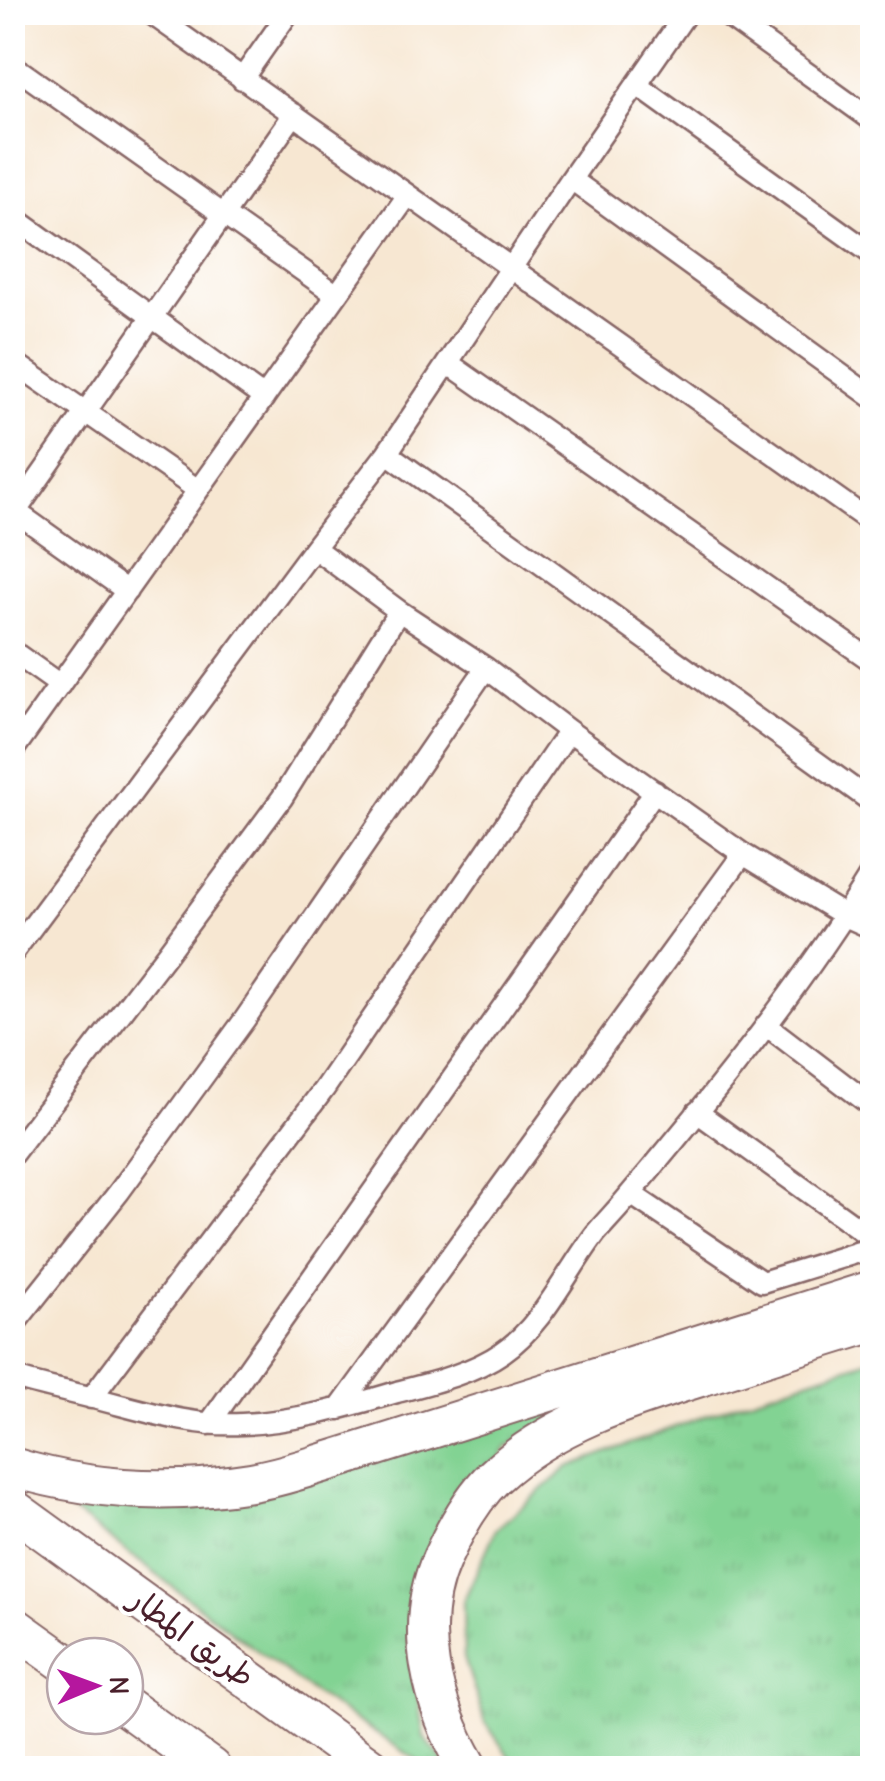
<svg xmlns="http://www.w3.org/2000/svg" width="885" height="1781" viewBox="0 0 885 1781" font-family="'Comic Neue','Playpen Sans Arabic',sans-serif">
<style>
.grass{fill:url(#grass-tufts);stroke:#66795f;stroke-width:2.5}
.lines{fill:none;stroke-linecap:round;stroke-linejoin:round}
.street-casing{stroke:#876565;stroke-width:25}
.highway-casing{stroke:#876565;stroke-width:42}
.street{stroke:#fff;stroke-width:20}
.highway{stroke:#fff;stroke-width:38}
.labels{text-anchor:middle;dominant-baseline:central;stroke-width:8;stroke-linejoin:round;paint-order:stroke}
.street-label{font-size:32px;fill:#4a1f2b;stroke:#fff}
</style>
<defs>
<pattern id="grass-tufts" width="24" height="20" patternUnits="userSpaceOnUse" patternTransform="scale(2.5)"><rect width="24" height="20" fill="#82d393"/><path d="M3 7l-1-3M5 7V3M7 7l1-3M15 17l-1-3M17 17v-4M19 17l1-3" fill="none" stroke="#72b57f"/></pattern>
</defs>
<rect width="100%" height="100%" fill="#fff"/>
<filter id="ink" filterUnits="userSpaceOnUse"><feTurbulence type="fractalNoise" baseFrequency=".01" numOctaves="2"/><feDisplacementMap in="SourceGraphic" scale="20" xChannelSelector="R" yChannelSelector="G"/><feConvolveMatrix kernelMatrix="1 2 1 2 8 2 1 2 1" color-interpolation-filters="sRGB"/></filter>
<filter id="wash" filterUnits="userSpaceOnUse"><feTurbulence type="fractalNoise" baseFrequency=".0048" numOctaves="4" result="noise"/><feDisplacementMap in="SourceGraphic" scale="40" xChannelSelector="R" yChannelSelector="G"/><feGaussianBlur stdDeviation="2.25" result="paint"/><feColorMatrix in="noise" values="0 0 0 0 0 0 0 0 0 0 0 0 0 0 0 0 0 1.4 0 .05"/><feComposite in="paint" operator="in"/></filter>
<g filter="url(#wash)">
<rect width="100%" height="100%" fill="#f7e7d2"/>
<path class="grass" d="M 872,1359 L 872,1768 L 517,1768 L 485,1722 L 464,1658 L 463,1602 L 496,1529 L 568,1467 L 753,1398 Z
M 591,1398 L 506,1448 L 409,1638 L 424,1737 L 449,1768 L 429,1768 L 312,1692 L 70,1509 L 100,1501 Z"/>
</g>
<g filter="url(#ink)">
<g class="lines">
<g class="street-casing">
<path id="street" d="M 149,12 L 872,523
M 722,12 L 872,120
M 12,65 L 337,295
M 242,79 L 289,12
M 637,85 L 872,254
M 571,179 L 872,397
M 12,216 L 264,398
M 12,361 L 198,490
M 448,363 L 872,661
M 387,453 L 872,802
M 12,509 L 127,591
M 12,517 L 294,114
M 314,548 L 399,611 L 486,668 L 569,731 L 743,854 L 845,916 L 872,928
M 12,651 L 60,685
M 12,752 L 408,195
M 12,954 L 314,548 L 387,453 L 571,179 L 687,12
M 766,1025 L 872,1106
M 697,1112 L 872,1238
M 12,1155 L 168,952 L 282,798 L 399,611
M 631,1194 L 762,1282 L 872,1248
M 12,1327 L 119,1192 L 245,1019 L 486,668
M 12,1377 C 39,1386 66,1391 93,1398 C 142,1410 191,1427 242,1424 C 294,1422 347,1407 397,1392 C 432,1383 473,1373 503,1352 C 543,1325 567,1271 596,1233 C 607,1220 620,1207 631,1193 C 717,1091 802,986 872,872
M 91,1398 L 324,1089 L 569,731
M 339,1409 L 743,854
M 209,1424 L 655,791"/>
</g>
<g class="highway-casing">
<path id="highway" d="M 12,1467 C 90,1491 171,1495 251,1482 C 278,1478 306,1468 333,1460 L 872,1290
M 12,1508 L 371,1768
M 12,1625 L 65,1663
M 125,1706 L 211,1768
M 469,1768 C 432,1706 411,1627 442,1558 C 455,1529 471,1499 495,1476 C 556,1420 636,1397 713,1373 C 766,1356 819,1339 872,1323"/>
</g>
<use href="#street" class="street"/>
<use href="#highway" class="highway"/>
</g>
</g>
<g class="labels">
<g class="street-label">
<text transform="translate(192 1638) rotate(36)">طريق المطار</text>
</g>
</g>
<rect width="885" height="1781" fill="none" stroke="#fff" stroke-width="50"/>
<g transform="translate(95 1686) rotate(89)"><circle r="48" fill="#ffffff" stroke="#b7a5aa" stroke-width="2.5"/>
<path d="M0-8L18 38L0 25L-18 38Z" fill="#b5179e"/>
<text y="-15" font-size="28" font-weight="bold" text-anchor="middle" fill="#4a1f2b">N</text>
</g>
</svg>
